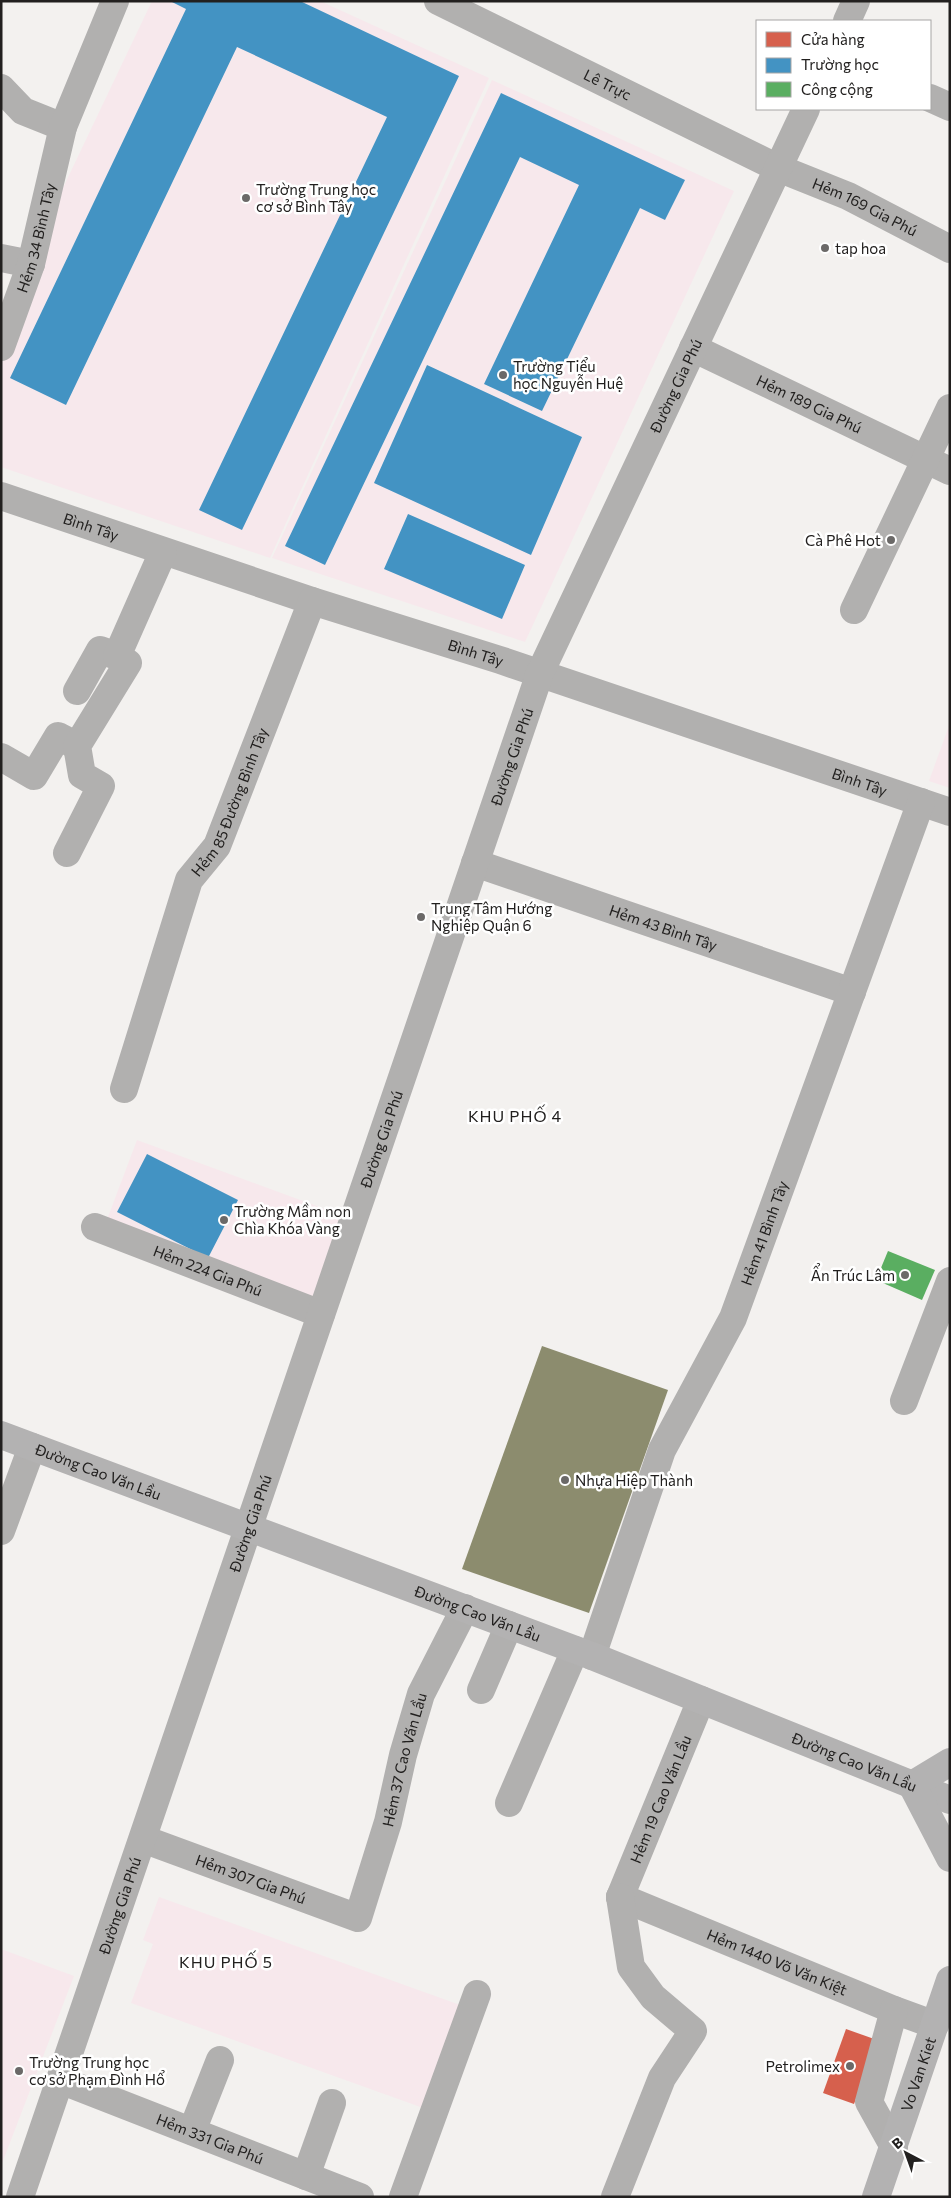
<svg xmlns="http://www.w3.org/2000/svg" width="951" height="2198" viewBox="0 0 951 2198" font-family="Commissioner,sans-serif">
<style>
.education{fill:#f7e8ec}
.shops{fill:#d6604d}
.schools{fill:#4393c3}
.public{fill:#5aae61}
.industry{fill:#8c8c6e}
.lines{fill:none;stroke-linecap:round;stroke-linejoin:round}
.minor{stroke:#b1b0af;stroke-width:28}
.major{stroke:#b3b2b2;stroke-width:28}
.poi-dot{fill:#6b6968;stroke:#fff;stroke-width:2}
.labels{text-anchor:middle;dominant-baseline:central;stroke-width:5;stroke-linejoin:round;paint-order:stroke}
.street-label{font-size:15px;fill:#22201f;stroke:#fff}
.poi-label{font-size:15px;fill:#22201f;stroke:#fff;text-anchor:start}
.neighbourhood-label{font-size:16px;letter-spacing:1px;fill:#22201f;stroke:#fff}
</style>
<rect width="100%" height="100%" fill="#f3f1ef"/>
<path class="education" d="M 152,1 L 320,1 L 489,78 L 270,558 L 1,467 L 1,318 Z
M 492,80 L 734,191 L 525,642 L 272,558 Z
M 950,723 L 950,788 L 929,781 Z
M 137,1140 L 344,1216 L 312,1301 L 105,1225 Z
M 159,1897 L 463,2006 L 426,2109 L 131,2003 L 153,1944 L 143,1940 Z
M 1,1949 L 74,1976 L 1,2166 Z"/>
<path class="shops" d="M 846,2029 L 877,2040 L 854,2104 L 823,2093 Z"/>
<path class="schools" d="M 170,1 L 300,1 L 459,76 L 242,530 L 199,510 L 387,117 L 237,47 L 66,405 L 10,378 L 186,9 Z
M 501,93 L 685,180 L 665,220 L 640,208 L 542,411 L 484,384 L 579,185 L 520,157 L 325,565 L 285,546 Z
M 427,365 L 582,437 L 531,555 L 374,483 Z
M 408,514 L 525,565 L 502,619 L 384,569 Z
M 147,1154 L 238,1200 L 208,1258 L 117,1212 Z"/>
<path class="public" d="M 888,1251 L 935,1270 L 922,1300 L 876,1280 Z"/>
<path class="industry" d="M 542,1346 L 668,1390 L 589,1613 L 462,1569 Z"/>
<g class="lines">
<g class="minor">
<path id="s1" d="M 438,1 L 778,168 L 848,196 L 950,249"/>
<path d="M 847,21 L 856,1"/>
<path d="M 1,88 L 23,111 L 63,127"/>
<path d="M 930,98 L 950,107"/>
<path d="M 1,258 L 31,264"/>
<path id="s2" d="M 1,347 L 31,264 L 63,127 L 115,1"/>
<path id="s3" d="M 693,348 L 950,471"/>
<path id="s4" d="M 1,496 L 312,601 L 500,660 L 950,812"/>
<path d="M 854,610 L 950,408"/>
<path d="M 77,691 L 100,650 L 117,656"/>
<path d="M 1,757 L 34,776 L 58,736 L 77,746"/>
<path d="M 67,853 L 101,786 L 82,775 L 77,746 L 128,663 L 117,656 L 163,552"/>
<path id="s5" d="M 475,863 L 852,992"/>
<path id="s6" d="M 124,1089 L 189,880 L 217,846 L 312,601"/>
<path id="s7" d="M 95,1227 L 321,1314"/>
<path d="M 904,1401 L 950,1281"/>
<path d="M 1,1531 L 32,1447"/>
<path id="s8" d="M 592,1656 L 662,1450 L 733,1318 L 921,802"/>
<path d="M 481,1690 L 509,1625"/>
<path d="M 509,1803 L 575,1650"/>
<path id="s9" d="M 143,1839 L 358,1918 L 388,1822 L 403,1755 L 421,1694 L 465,1608"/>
<path id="s10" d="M 620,1897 L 894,2010 L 935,2025"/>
<path id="s11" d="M 620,1897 L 701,1700"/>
<path id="s12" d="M 60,2080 L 360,2197"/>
<path d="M 192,2131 L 220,2060"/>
<path d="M 894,2147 L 869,2102 L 894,2010"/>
<path d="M 306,2176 L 332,2103"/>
<path id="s13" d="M 20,2197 L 540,673 L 806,109"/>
<path d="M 403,2197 L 477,1994"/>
<path d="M 615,2197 L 662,2078 L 693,2031 L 653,1997 L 631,1967 L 620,1897"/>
</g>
<g class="major">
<path id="s14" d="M 1,1435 L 592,1656 L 950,1800"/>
<path d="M 950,1762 L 912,1785 L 950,1858"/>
<path id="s15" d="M 876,2197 L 950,1980"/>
</g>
</g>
<g class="poi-dot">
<circle cx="246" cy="198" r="5"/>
<circle cx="825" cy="248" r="5"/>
<circle cx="503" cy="375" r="5"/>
<circle cx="891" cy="540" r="5"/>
<circle cx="421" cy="917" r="5"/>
<circle cx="224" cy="1220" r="5"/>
<circle cx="905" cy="1275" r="5"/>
<circle cx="565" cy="1480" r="5"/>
<circle cx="850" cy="2066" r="5"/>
<circle cx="19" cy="2071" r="5"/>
</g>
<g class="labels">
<g class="street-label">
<text stroke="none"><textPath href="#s1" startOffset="189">Lê Trực</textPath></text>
<text stroke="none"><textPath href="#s1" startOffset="474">Hẻm 169 Gia Phú</textPath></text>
<text stroke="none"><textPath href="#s2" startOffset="115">Hẻm 34 Bình Tây</textPath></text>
<text stroke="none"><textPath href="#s13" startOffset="1928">Đường Gia Phú</textPath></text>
<text stroke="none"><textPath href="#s3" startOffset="129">Hẻm 189 Gia Phú</textPath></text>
<text stroke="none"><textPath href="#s4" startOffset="95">Bình Tây</textPath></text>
<text stroke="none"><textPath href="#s4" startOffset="500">Bình Tây</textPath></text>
<text stroke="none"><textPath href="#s13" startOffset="1522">Đường Gia Phú</textPath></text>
<text stroke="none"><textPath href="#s4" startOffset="905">Bình Tây</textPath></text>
<text stroke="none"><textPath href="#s6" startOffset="308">Hẻm 85 Đường Bình Tây</textPath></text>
<text stroke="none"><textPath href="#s5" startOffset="199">Hẻm 43 Bình Tây</textPath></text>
<text stroke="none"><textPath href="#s13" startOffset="1118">Đường Gia Phú</textPath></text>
<text stroke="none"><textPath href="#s8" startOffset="458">Hẻm 41 Bình Tây</textPath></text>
<text stroke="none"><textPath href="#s7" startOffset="121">Hẻm 224 Gia Phú</textPath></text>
<text stroke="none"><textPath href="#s14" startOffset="104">Đường Cao Văn Lầu</textPath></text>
<text stroke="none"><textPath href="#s13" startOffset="712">Đường Gia Phú</textPath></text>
<text stroke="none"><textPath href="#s14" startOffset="509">Đường Cao Văn Lầu</textPath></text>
<text stroke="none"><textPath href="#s9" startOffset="394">Hẻm 37 Cao Văn Lầu</textPath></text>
<text stroke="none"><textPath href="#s14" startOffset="914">Đường Cao Văn Lầu</textPath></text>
<text stroke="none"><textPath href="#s11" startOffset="106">Hẻm 19 Cao Văn Lầu</textPath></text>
<text stroke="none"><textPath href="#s9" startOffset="115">Hẻm 307 Gia Phú</textPath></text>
<text stroke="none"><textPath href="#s13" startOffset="308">Đường Gia Phú</textPath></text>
<text stroke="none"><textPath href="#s10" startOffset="170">Hẻm 1440 Võ Văn Kiệt</textPath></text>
<text stroke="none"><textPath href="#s15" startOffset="130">Vo Van Kiet</textPath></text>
<text stroke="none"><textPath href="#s12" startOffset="161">Hẻm 331 Gia Phú</textPath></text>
</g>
<g class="poi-label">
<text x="256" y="189">Trường Trung học<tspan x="256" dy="17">cơ sở Bình Tây</tspan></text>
<text x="835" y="248">tap hoa</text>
<text x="513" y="366">Trường Tiểu<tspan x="513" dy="17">học Nguyễn Huệ</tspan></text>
<text x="881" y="540" text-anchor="end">Cà Phê Hot</text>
<text x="431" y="908">Trung Tâm Hướng<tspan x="431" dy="17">Nghiệp Quận 6</tspan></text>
<text x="234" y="1211">Trường Mầm non<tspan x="234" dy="17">Chìa Khóa Vàng</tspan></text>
<text x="895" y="1275" text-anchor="end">Ẩn Trúc Lâm</text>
<text x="575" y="1480">Nhựa Hiệp Thành</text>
<text x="29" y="2062">Trường Trung học<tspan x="29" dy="17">cơ sở Phạm Đình Hổ</tspan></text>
<text x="840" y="2066" text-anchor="end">Petrolimex</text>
</g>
<g class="neighbourhood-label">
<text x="515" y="1115">KHU PHỐ 4</text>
<text x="226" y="1961">KHU PHỐ 5</text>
</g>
</g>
<rect width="951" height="2198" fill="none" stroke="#22201f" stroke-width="5"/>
<rect x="756" y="20" width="175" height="90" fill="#ffffff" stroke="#a7a6a5"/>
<rect x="766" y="32" width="25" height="15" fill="#d6604d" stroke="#a7a6a5"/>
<text x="801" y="45" font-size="15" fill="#22201f">Cửa hàng</text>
<rect x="766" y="58" width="25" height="15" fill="#4393c3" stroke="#a7a6a5"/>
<text x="801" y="70" font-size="15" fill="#22201f">Trường học</text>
<rect x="766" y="82" width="25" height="15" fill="#5aae61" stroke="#a7a6a5"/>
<text x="801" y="95" font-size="15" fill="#22201f">Công cộng</text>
<g transform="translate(906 2153) rotate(319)" stroke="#ffffff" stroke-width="4" paint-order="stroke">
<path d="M0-4L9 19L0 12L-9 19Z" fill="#22201f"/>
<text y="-8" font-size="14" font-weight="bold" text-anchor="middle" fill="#22201f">B</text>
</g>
</svg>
